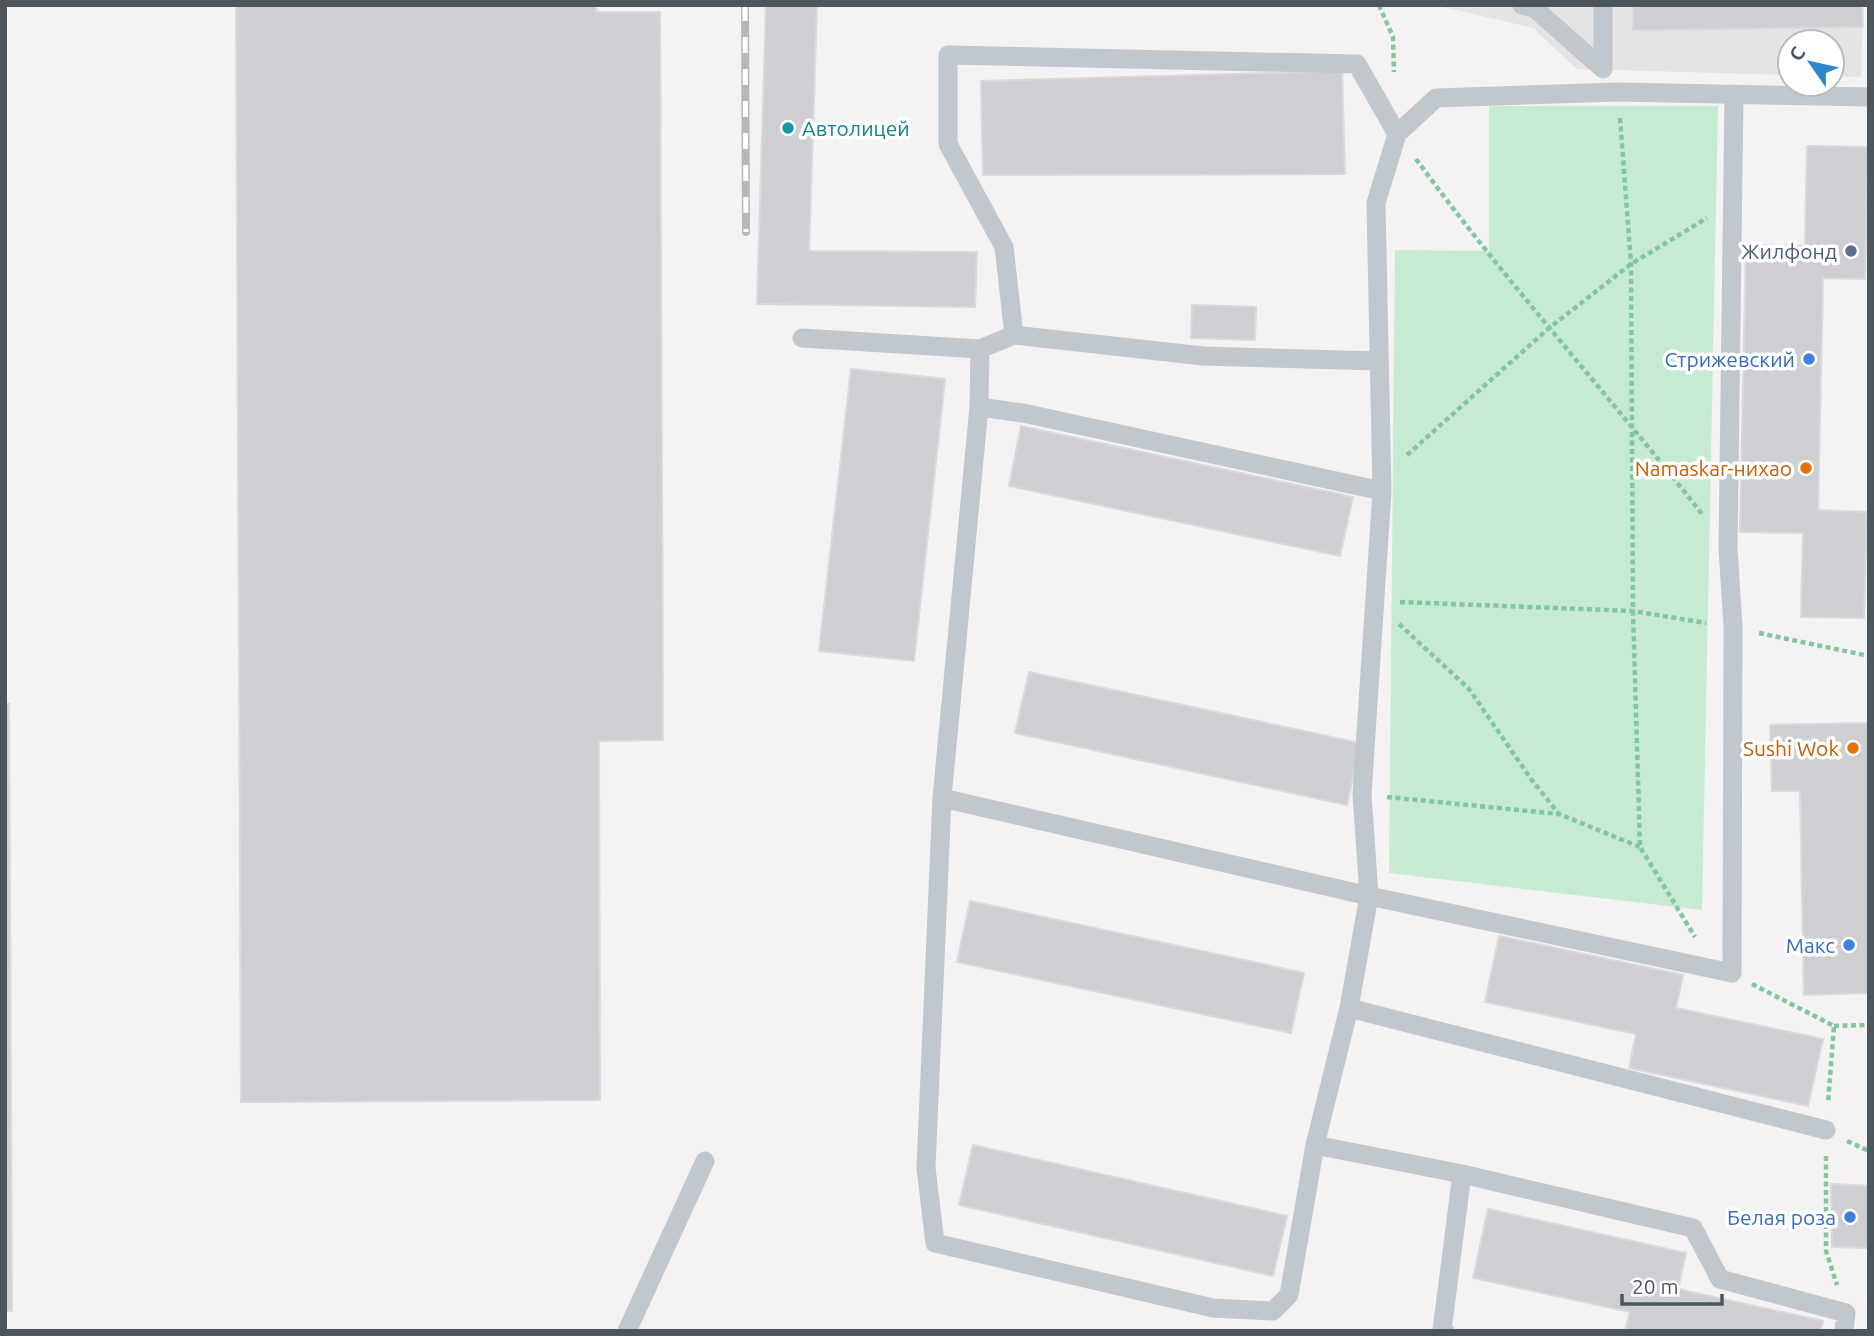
<svg xmlns="http://www.w3.org/2000/svg" width="1874" height="1336" viewBox="0 0 1874 1336" font-family="Ubuntu,sans-serif">
<style>
.education{fill:#e5e3e4}
.green{fill:#c7ebd2}
.building{fill:#cdcfd3;stroke:#d7d9dc;stroke-width:2}
.lines{fill:none;stroke-linecap:round;stroke-linejoin:round}
.path{stroke:#83c69e;stroke-width:4.5;stroke-dasharray:5 3.5;stroke-linecap:butt}
.lane{stroke:#c0c7cd;stroke-width:19}
.rail-casing{stroke:#b5b8bb;stroke-width:8}
.rail{stroke:#fff;stroke-width:5;stroke-dasharray:16;stroke-linecap:butt}
.culture-dot{fill:#0f9aa8;stroke:#fff;stroke-width:2.5}
.service-dot{fill:#5c6f8a;stroke:#fff;stroke-width:2.5}
.shop-dot{fill:#3f7fe0;stroke:#fff;stroke-width:2.5}
.food-dot{fill:#e8710a;stroke:#fff;stroke-width:2.5}
.labels{text-anchor:middle;dominant-baseline:central;stroke-width:7;stroke-linejoin:round;paint-order:stroke}
.culture-label{font-size:21px;fill:#0d838f;stroke:#fff;text-anchor:start}
.service-label{font-size:21px;fill:#4e5e75;stroke:#fff;text-anchor:end}
.shop-label{font-size:21px;fill:#366cbe;stroke:#fff;text-anchor:end}
.food-label{font-size:21px;fill:#c56008;stroke:#fff;text-anchor:end}
</style>
<rect width="100%" height="100%" fill="#f4f2f2"/>
<path class="education" d="M 1435,5 L 1863,5 L 1861,77 L 1832,76 L 1832,42 L 1790,42 L 1790,75 L 1577,69 L 1533,28 Z"/>
<path class="green" d="M 1489,106 L 1718,106 L 1702,910 L 1389,873 L 1395,250 L 1489,251 Z"/>
<path class="building" d="M 236,5 L 596,5 L 596,12 L 660,12 L 663,740 L 599,741 L 600,1100 L 241,1102 Z
M 766,5 L 817,5 L 809,251 L 977,252 L 975,307 L 757,304 Z
M 1633,5 L 1862,5 L 1863,27 L 1633,30 Z
M 1342,71 L 1345,174 L 983,175 L 981,81 Z
M 1807,146 L 1868,147 L 1865,279 L 1823,278 L 1818,510 L 1867,512 L 1864,618 L 1801,617 L 1803,533 L 1740,532 L 1746,245 L 1805,246 Z
M 1192,305 L 1256,307 L 1255,340 L 1191,338 Z
M 851,369 L 945,379 L 914,661 L 819,651 Z
M 1021,426 L 1353,497 L 1340,556 L 1009,486 Z
M 1029,672 L 1360,743 L 1347,805 L 1015,733 Z
M 5,704 L 9,704 L 12,1311 L 5,1311 Z
M 1868,723 L 1869,993 L 1804,995 L 1800,791 L 1772,791 L 1770,725 Z
M 970,901 L 1304,973 L 1291,1033 L 957,962 Z
M 1499,936 L 1683,975 L 1676,1008 L 1823,1039 L 1808,1106 L 1629,1068 L 1636,1034 L 1485,1002 Z
M 973,1145 L 1287,1216 L 1273,1276 L 959,1205 Z
M 1831,1184 L 1869,1186 L 1869,1248 L 1832,1247 Z
M 1488,1209 L 1686,1253 L 1678,1289 L 1823,1321 L 1820,1331 L 1625,1331 L 1630,1312 L 1473,1278 Z"/>
<g class="lines">
<path class="path" d="M 1379,5 L 1393,37 L 1394,72
M 1620,118 L 1631,264 L 1633,611 L 1640,847 L 1695,937
M 1416,159 C 1506,282 1608,394 1702,514
M 1407,455 L 1548,329 L 1631,264 L 1707,218
M 1400,602 L 1633,611 L 1706,623
M 1399,624 L 1469,689 L 1531,779 L 1559,814
M 1759,633 L 1869,656
M 1387,797 L 1559,814 L 1640,847
M 1752,984 L 1834,1026 L 1828,1103
M 1834,1026 L 1869,1025
M 1847,1141 L 1869,1151
M 1826,1156 L 1826,1251 L 1837,1285"/>
<path class="lane" d="M 1522,5 L 1534,8 L 1603,69 L 1603,5
M 1014,335 L 980,349 L 979,407 L 942,798 L 926,1168 L 935,1243 L 1213,1308 L 1273,1311 L 1289,1295 L 1315,1145 L 1349,1008
M 802,338 L 980,349
M 1378,361 L 1203,356 L 1014,335 L 1004,247 L 948,144 L 948,55 L 1357,64 L 1397,134
M 979,407 L 1023,413 L 1382,491 L 1376,203 L 1397,134 L 1436,98 L 1618,92 L 1869,97
M 1382,491 L 1362,794 L 1369,896 L 1349,1008 L 1826,1130
M 942,798 L 1369,896 L 1732,973 L 1733,627 L 1728,548 L 1734,94
M 1315,1145 L 1462,1174 L 1693,1228 L 1720,1279 L 1846,1313 L 1844,1331
M 627,1331 L 705,1161
M 1445,1331 L 1442,1330 L 1462,1174"/>
<g class="rail-casing">
<path id="rail" d="M 745,5 L 746,232"/>
</g>
<use href="#rail" class="rail"/>
</g>
<circle class="culture-dot" cx="788" cy="128" r="7"/>
<circle class="service-dot" cx="1851" cy="251" r="7"/>
<g class="shop-dot">
<circle cx="1809" cy="359" r="7"/>
<circle cx="1849" cy="945" r="7"/>
<circle cx="1850" cy="1217" r="7"/>
</g>
<g class="food-dot">
<circle cx="1806" cy="468" r="7"/>
<circle cx="1853" cy="748" r="7"/>
</g>
<g class="labels">
<g class="culture-label">
<text x="802" y="128">Автолицей</text>
</g>
<g class="service-label">
<text x="1837" y="251">Жилфонд</text>
</g>
<g class="shop-label">
<text x="1795" y="359">Стрижевский</text>
<text x="1835" y="945">Макс</text>
<text x="1836" y="1217">Белая роза</text>
</g>
<g class="food-label">
<text x="1792" y="468">Namaskar-нихао</text>
<text x="1839" y="748">Sushi Wok</text>
</g>
</g>
<rect width="1874" height="1336" fill="none" stroke="#4c575d" stroke-width="14"/>
<g transform="translate(1811 63) rotate(304)"><circle r="33" fill="#ffffff" stroke="#b7bcbe" stroke-width="2"/>
<path d="M0-5L12 26L0 18L-12 26Z" fill="#3085d0"/>
<text y="-10" font-size="19" font-weight="bold" text-anchor="middle" fill="#4c575d">С</text>
</g>
<path d="M1622 1294v10h100v-10" fill="none" stroke="#4c575d" stroke-width="3.5"/>
<text x="1632" y="1294" font-size="21" fill="#4c575d" stroke="#ffffff" stroke-width="5" paint-order="stroke">20 m</text>
</svg>
